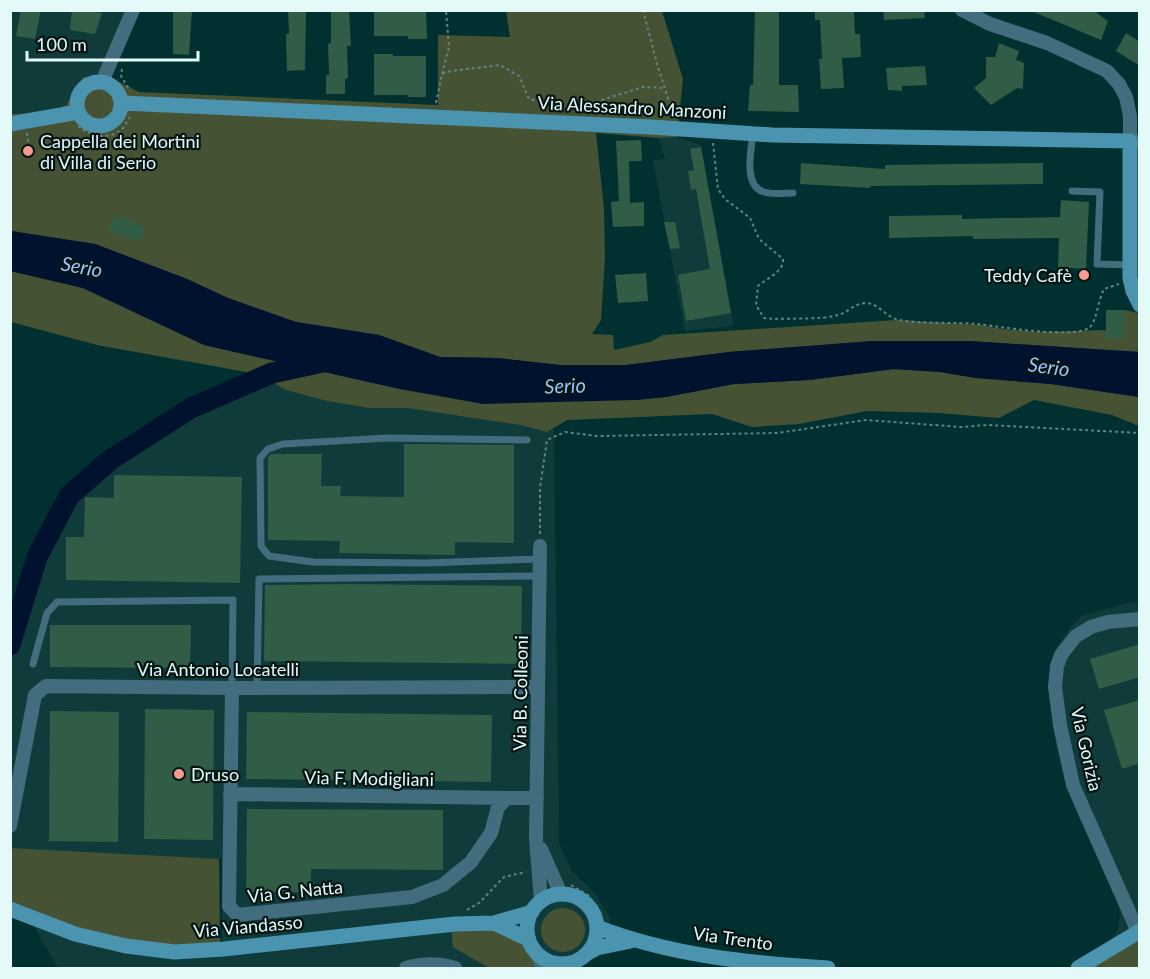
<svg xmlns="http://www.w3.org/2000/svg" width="1150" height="979" viewBox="0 0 1150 979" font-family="Lato,sans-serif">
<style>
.built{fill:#0f3c3b}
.green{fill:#465234}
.water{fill:#01122e}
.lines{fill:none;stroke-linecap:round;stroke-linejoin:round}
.river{stroke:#01122e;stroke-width:21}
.building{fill:#315c45}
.path{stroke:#5e8483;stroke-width:2;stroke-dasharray:3 3;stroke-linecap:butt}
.lane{stroke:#426d7e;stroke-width:7}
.street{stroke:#426d7e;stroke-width:14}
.secondary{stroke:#4b94af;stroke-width:15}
.poi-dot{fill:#f59c90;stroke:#041514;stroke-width:2}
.labels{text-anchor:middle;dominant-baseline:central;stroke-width:4.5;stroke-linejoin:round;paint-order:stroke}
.street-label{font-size:18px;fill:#e3faf9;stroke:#041514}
.poi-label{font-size:18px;fill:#e3faf9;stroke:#041514;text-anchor:start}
.water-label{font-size:20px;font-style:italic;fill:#9ac2fb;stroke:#041514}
</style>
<rect width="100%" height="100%" fill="#00302f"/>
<path class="built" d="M 10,11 L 126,11 L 110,77 L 83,77 L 66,105 L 49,113 L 11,114 Z
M 677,137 L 701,145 L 734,326 L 685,331 L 653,160 L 665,159 L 659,138 Z
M 257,374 L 286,390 L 327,401 L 367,408 L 407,408 L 520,425 L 547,432 L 554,428 L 559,843 L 572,871 L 594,892 L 611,919 L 599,953 L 578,968 L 58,968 L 24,910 L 222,942 L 222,859 L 11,852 L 11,641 L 25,585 L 58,508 L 86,470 L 139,428 L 200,393 Z
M 1139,602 L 1139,936 L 1098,963 L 1119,927 L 1120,910 L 1115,894 L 1079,818 L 1060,763 L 1055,739 L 1051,699 L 1056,648 L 1068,630 L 1081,616 L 1126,603 Z"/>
<path class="green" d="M 506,11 L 662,11 L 683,79 L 677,137 L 659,138 L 596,133 L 604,208 L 605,258 L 601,320 L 592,334 L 613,335 L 614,350 L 650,342 L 663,335 L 896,320 L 980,325 L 1002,329 L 1038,332 L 1106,330 L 1106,310 L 1125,310 L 1139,313 L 1139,352 L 969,341 L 873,341 L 729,352 L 626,365 L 560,365 L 497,358 L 440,357 L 379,335 L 296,322 L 228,298 L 187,279 L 95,244 L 11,231 L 10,114 L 49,113 L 66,105 L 83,77 L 110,77 L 139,92 L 438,105 L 438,35 L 510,37 Z
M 10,271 L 83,288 L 204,345 L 400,389 L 635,400 L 666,397 L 734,384 L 809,380 L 894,369 L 940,372 L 976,378 L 1051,384 L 1139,397 L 1139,426 L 1112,415 L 1034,400 L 999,418 L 938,413 L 867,411 L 799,424 L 752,427 L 712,414 L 567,420 L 547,432 L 520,425 L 407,408 L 368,408 L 327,401 L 286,390 L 257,374 L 97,345 L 11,322 Z
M 10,848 L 219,859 L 220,947 L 192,948 L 87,934 L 11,903 Z
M541 930a22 22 0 1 1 44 0a22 22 0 1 1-44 0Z
M 451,928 C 464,929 477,928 490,929 C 509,931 536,950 542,968 L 489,968 L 453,947 Z
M 1139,936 L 1139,968 L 1090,968 Z"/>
<path class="water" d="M 11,231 L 95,244 L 187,279 L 228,298 L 296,322 L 379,335 L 440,357 L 497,358 L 560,365 L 626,365 L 729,352 L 873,341 L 969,341 L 1139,352 L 1139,397 L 1051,384 L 976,378 L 940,372 L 894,369 L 809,380 L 734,384 L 666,397 L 635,400 L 483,404 L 400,389 L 204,345 L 83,288 L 11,271 Z"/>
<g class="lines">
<path class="river" d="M 10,645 L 37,557 L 69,496 L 110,460 L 191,408 L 272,373 L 323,362"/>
</g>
<path class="building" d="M 21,10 L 41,10 L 35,39 L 16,36 Z
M 72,10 L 102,13 L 95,34 L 70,30 Z
M 173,10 L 192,10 L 189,55 L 173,54 Z
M 288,10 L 306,10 L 305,70 L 287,71 L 286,34 L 289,34 Z
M 331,10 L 349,10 L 351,46 L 347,46 L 348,78 L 345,79 L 345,94 L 326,94 L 326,75 L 329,75 L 328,44 L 331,43 Z
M 374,10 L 426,10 L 427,39 L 408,39 L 408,36 L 374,36 Z
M 755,10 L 779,10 L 779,85 L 798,85 L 799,112 L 748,111 L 750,85 L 753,85 Z
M 815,10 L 854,10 L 855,34 L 860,34 L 861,57 L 842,58 L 844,88 L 821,89 L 819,59 L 822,59 L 820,20 L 815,20 Z
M 883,10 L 924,10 L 925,18 L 884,20 Z
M 1029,10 L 1093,10 L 1108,21 L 1101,40 Z
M 1126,33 L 1140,42 L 1140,66 L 1116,51 Z
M 999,43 L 1019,51 L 1016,60 L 1024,63 L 1023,89 L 1017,88 L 991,105 L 974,88 L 986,78 L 986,57 L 995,57 Z
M 374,54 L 393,54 L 393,56 L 426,56 L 426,97 L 408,97 L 408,95 L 374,95 Z
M 925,66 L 927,85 L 902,86 L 902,91 L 888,90 L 886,68 Z
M 641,140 L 642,161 L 629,161 L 630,203 L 644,202 L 644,226 L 613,227 L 611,202 L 619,201 L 616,141 Z
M 701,147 L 731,313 L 686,321 L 678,275 L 710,269 L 696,189 L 691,190 L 688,171 L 694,170 L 690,149 Z
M 801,163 L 885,169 L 885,165 L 1043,163 L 1043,184 L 870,186 L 870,188 L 800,184 Z
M 1061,200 L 1089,202 L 1086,269 L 1058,267 L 1059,238 L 973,239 L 973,236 L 889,238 L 889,216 L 962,215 L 962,219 L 1060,217 Z
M 114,215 L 145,227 L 139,242 L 109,231 Z
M 664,222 L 675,222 L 680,248 L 670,249 Z
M 646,273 L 648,301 L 618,303 L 615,275 Z
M 1106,310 L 1125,310 L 1124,338 L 1106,338 Z
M 404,444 L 514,445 L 514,543 L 455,542 L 455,555 L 339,553 L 340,541 L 268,540 L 268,457 L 271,454 L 322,454 L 321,486 L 341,486 L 340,496 L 404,497 Z
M 114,475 L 242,477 L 240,583 L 66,580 L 66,537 L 84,537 L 85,497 L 114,498 Z
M 349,584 L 522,586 L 521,664 L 264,661 L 265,585 Z
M 50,625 L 191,625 L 190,668 L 50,667 Z
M 1140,644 L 1140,677 L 1099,689 L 1090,659 Z
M 1140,700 L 1140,763 L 1122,769 L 1104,710 Z
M 145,709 L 214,710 L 213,840 L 144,839 Z
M 50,711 L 119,712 L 118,842 L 49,841 Z
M 247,712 L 492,715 L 491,782 L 246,779 Z
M 247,809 L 443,810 L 443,870 L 311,869 L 311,892 L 246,892 Z"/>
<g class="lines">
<path class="path" d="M 643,10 L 657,64 L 673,114
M 122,69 L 121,76 L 130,91
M 442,74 L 449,47 L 446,10
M 436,103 L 442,74 L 451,71 L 500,65 L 519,76 L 529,99 L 576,108 L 643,87 L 665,88
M 78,126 C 90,136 109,141 122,129 C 125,127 127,120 130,117
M 27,133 L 28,142
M 713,143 L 718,189 L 725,199 L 750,218 L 759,239 L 783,259 C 784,272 767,278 758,286 L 756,305 L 764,318 L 774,319 C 793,318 820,320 838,315 C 849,312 854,303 867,303 C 879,304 887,318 899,320 C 924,324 951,322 977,324 C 996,326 1076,340 1090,327 C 1097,320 1098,300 1104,289 L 1119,284
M 540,534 L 540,488 L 547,440 L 565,432 L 597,436 L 777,433 L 866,420 L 961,427 L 988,425 L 1140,433
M 571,885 L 588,895 L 600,914
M 467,910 L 479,903 L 504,877 L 526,872"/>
<path class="lane" d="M 753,134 C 751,150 743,186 764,192 C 773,195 784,193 793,193
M 1072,191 L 1100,192 L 1097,264 L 1130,265
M 527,440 L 388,438 L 283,444 L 268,449 L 260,458 L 261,546 L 269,556 L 313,562 L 426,563 L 540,559
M 33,664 L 47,613 L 57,602 L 233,600 L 232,688
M 257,688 L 259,579 L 539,576"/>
<path class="street" d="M 962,10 L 990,24 L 1047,43 L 1107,71 L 1119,84 L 1126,97 L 1130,116 L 1130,141 L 1140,141
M 104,82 L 105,75 L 133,10
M 540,546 L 536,839 L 541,901
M 232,688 L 229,906 L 237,915 L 412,897 L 443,885 L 471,862 L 491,833 L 498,807 L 507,798 L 537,798
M 230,794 L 507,798
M 10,826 L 35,695 L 46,686 L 232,688 L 538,687
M 541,849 L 561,894
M 1138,932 L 1073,785 L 1060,725 L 1055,687 L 1057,666 L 1061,655 L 1076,636 L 1091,627 L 1108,622 L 1140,619
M 538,955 L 543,968
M 406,968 C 423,963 439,963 455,968
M 561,968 L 564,964"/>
<path class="secondary" d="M77 104a22 22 0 1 1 44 0a22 22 0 1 1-44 0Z
M 122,103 L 651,127 L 772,135 L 1130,141 L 1130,278 L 1133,291 L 1140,305
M 10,124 L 78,112
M527 929a35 35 0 1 1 70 0a35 35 0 1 1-70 0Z
M 10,909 L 75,934 L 126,946 L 175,952 L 224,949 L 455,924 L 494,923 L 532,912
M 494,923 L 528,939
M 597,927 C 672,956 749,963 828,968
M 588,953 L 597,948 L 631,941
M 1078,968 L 1140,931"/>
</g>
<g class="poi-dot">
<circle cx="28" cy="151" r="6"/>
<circle cx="1084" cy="275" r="6"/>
<circle cx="179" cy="774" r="6"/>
</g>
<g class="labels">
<g class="street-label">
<text transform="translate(632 107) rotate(3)">Via Alessandro Manzoni</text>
<text x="218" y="669">Via Antonio Locatelli</text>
<text transform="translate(520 693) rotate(-89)">Via B. Colleoni</text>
<text transform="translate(1087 749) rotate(77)">Via Gorizia</text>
<text transform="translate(369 778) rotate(1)">Via F. Modigliani</text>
<text transform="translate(295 891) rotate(-6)">Via G. Natta</text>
<text transform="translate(248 926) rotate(-5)">Via Viandasso</text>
<text transform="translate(733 938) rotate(8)">Via Trento</text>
</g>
<g class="poi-label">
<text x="40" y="141">Cappella dei Mortini<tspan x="40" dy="21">di Villa di Serio</tspan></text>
<text x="1072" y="275" text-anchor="end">Teddy Cafè</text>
<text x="191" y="774">Druso</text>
</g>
<g class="water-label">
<text transform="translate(82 266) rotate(10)">Serio</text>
<text transform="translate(1049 366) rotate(8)">Serio</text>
<text transform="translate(565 385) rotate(-2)">Serio</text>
</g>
</g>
<rect width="1150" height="979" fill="none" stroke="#e3faf9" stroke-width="24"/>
<path d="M27 51v9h171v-9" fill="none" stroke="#e3faf9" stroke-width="3"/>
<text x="36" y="51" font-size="18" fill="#e3faf9" stroke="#041514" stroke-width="4.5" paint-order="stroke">100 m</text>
</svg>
